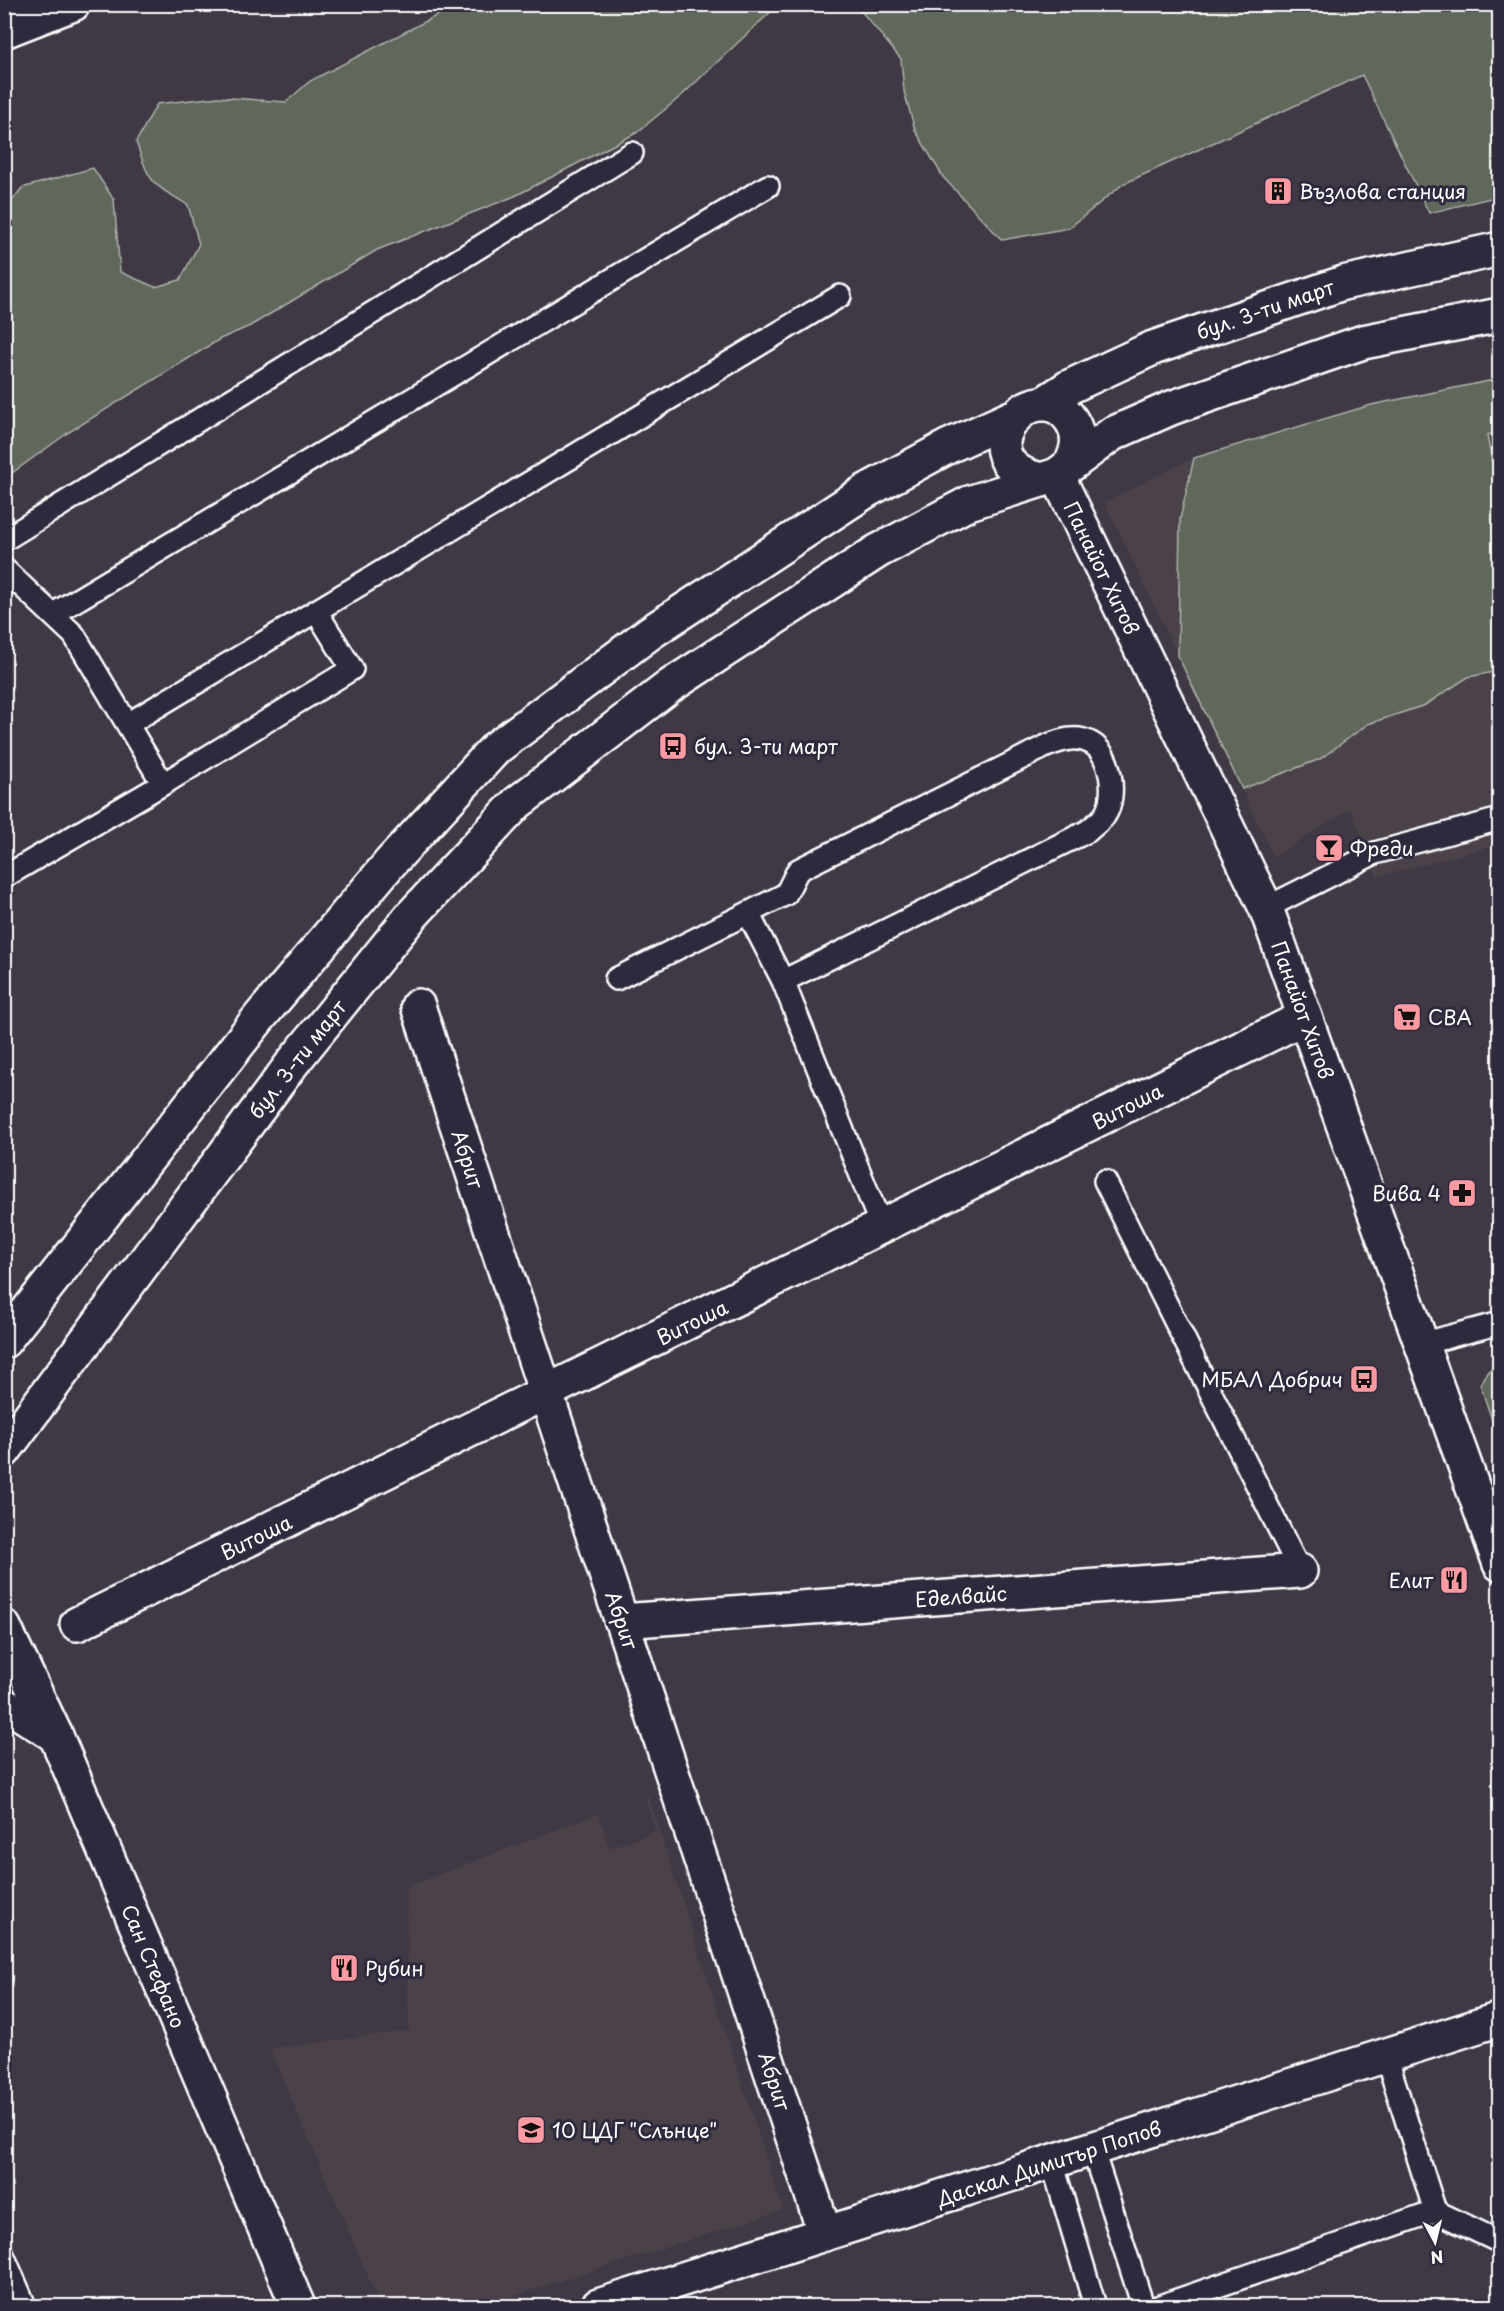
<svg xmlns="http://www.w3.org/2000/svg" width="1504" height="2311" viewBox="0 0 1504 2311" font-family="'Playpen Sans',sans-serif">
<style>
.built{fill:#4c434a}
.green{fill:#5e675a;stroke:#aeb3ac;stroke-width:1.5}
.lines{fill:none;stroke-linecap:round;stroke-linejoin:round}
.service-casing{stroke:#fff;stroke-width:26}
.minor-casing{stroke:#fff;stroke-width:38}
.tertiary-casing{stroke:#fff;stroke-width:38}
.secondary-casing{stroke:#fff;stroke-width:38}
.service{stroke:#2f2a3d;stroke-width:21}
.minor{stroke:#2f2a3d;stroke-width:33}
.tertiary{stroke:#2f2a3d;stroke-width:33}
.secondary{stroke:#2f2a3d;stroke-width:33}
.labels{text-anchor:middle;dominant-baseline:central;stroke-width:6;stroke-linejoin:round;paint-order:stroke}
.poi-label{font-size:20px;fill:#fff;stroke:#2f2a3d;text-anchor:start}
.street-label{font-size:20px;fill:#fff;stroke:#2f2a3d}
</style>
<rect width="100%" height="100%" fill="#403945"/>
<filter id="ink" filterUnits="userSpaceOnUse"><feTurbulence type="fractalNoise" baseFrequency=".0167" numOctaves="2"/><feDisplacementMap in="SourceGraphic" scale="12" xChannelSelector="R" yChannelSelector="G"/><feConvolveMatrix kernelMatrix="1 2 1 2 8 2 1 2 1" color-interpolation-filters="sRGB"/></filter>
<g filter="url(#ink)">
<path class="built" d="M 1499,379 L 1499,844 L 1377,877 L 1351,808 L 1274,857 L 1105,502 L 1194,458 L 1371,405 Z
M 648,1796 L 783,2210 L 481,2306 L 381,2306 L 270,2049 L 409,2031 L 407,1887 L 598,1814 L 609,1848 L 656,1832 L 645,1797 Z"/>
<path class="green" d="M 457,5 L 778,5 L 680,97 L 636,133 L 515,196 L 377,250 L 250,326 L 220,339 L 69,432 L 5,478 L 5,210 L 22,188 L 93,168 L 114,200 L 120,272 L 155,287 L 180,280 L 199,244 L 188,205 C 149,182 151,185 136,142 L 157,104 L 218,97 L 286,102 L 310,81 Z
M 846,5 L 1499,5 L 1499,196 L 1429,213 L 1362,75 L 1123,184 L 1069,228 L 1002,240 L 943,177 L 915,130 L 904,91 L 901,59 L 862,12 Z
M 1499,379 L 1499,432 L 1487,435 L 1499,504 L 1499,671 L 1468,677 L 1425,705 L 1368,724 L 1320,759 L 1242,789 L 1178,656 L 1180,519 L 1194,458 L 1371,405 Z
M 1499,1364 L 1500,1364 L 1499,1441 L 1480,1384 L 1493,1366 Z"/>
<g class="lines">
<g class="service-casing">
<path id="service" d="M 4,540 L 632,153
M 4,569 L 74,635 L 163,784 L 4,877
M 55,613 L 768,186
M 128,724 L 840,296
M 163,784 L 352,669 L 316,611
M 1266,908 L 1375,853 L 1500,819
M 748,913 L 783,981
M 616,979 L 786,894 L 798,870 L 1046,746 C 1061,740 1076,735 1091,743 C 1112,754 1117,797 1105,815 C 1101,821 1093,826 1088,831 L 783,981 L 882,1228
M 1105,1181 L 1300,1571
M 1421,1344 L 1500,1323
M 1386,2056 L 1435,2211
M 1092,2148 L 1143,2306
M 1052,2162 L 1095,2306
M 4,2257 L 25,2306
M 1160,2306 L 1435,2211 L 1500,2242"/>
</g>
<g class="minor-casing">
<path id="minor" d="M 4,31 L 73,4
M 1057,475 L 1266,908 L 1500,1564
M 418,1006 C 551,1416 690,1824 825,2234
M 622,1621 L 1300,1571
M 77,1624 L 1305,1017
M 598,2306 L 1500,2019"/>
</g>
<g class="tertiary-casing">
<path id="tertiary" d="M 4,1627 L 56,1736 L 298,2306"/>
</g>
<g class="secondary-casing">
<path id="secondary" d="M 1043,404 L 1069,387 L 1153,348 L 1343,283 L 1500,249
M 1042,480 C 956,462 1034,366 1071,420 C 1081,435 1078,450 1071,464
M 4,1341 L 259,1018 L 390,863 L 496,748 L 651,632 L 866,491 L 949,446 L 1013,417
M 4,1451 L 294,1061 L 413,914 L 517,803 L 670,686 L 878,551 L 969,503 L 1057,475 L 1112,434 L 1171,408 L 1363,342 L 1500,315
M 4,1707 L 15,1710 L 56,1736"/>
</g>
<use href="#service" class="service"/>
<use href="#minor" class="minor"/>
<use href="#tertiary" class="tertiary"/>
<use href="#secondary" class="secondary"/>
</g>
</g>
<defs>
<g id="building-square" transform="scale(1.5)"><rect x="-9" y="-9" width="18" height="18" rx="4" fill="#ff9aa2" stroke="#2f2a3d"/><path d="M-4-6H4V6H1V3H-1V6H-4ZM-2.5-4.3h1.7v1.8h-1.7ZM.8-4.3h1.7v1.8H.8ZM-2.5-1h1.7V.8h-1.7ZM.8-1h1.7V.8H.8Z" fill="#111"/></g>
<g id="bus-square" transform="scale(1.5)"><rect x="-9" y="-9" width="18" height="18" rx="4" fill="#ff9aa2" stroke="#2f2a3d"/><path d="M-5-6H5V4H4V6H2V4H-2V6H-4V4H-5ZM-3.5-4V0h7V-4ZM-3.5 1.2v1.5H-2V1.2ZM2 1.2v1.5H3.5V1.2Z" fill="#111"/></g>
<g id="bar-square" transform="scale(1.5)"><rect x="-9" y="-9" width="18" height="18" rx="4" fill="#ff9aa2" stroke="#2f2a3d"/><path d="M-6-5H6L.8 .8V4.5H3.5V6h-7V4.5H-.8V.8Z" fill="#111"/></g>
<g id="supermarket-square" transform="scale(1.5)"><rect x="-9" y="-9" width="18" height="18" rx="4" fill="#ff9aa2" stroke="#2f2a3d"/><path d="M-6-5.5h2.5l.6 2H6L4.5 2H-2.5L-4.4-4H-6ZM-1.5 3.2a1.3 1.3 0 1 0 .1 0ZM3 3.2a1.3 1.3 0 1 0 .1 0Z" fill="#111"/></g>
<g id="pharmacy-square" transform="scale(1.5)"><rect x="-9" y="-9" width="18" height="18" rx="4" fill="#ff9aa2" stroke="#2f2a3d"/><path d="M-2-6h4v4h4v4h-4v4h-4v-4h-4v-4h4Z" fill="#111"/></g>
<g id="restaurant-square" transform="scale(1.5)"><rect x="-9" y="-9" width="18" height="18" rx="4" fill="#ff9aa2" stroke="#2f2a3d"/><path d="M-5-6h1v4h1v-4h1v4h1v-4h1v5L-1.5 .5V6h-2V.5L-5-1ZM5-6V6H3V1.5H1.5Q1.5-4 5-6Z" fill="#111"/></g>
<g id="school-square" transform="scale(1.5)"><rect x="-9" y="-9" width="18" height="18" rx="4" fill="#ff9aa2" stroke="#2f2a3d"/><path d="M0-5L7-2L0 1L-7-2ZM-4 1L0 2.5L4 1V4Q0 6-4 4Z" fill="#111"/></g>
</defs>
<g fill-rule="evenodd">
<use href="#building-square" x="1278" y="191"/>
<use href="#bus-square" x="673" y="746"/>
<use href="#bar-square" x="1329" y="848"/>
<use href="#supermarket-square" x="1407" y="1017"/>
<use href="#pharmacy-square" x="1462" y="1193"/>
<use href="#bus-square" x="1364" y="1379"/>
<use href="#restaurant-square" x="1454" y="1580"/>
<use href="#restaurant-square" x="344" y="1968"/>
<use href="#school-square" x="531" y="2130"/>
</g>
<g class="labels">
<g class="poi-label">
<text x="1299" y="191">Възлова станция</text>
<text x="694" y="746">бул. 3-ти март</text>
<text x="1350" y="848">Фреди</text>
<text x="1428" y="1017">CBA</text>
<text x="1441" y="1193" text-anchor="end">Вива 4</text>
<text x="1343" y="1379" text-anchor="end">МБАЛ Добрич</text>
<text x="1433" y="1580" text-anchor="end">Елит</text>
<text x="365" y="1968">Рубин</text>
<text x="552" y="2130">10 ЦДГ "Слънце"</text>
</g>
<g class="street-label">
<text transform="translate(1265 309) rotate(-19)">бул. 3-ти март</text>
<text transform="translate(1102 568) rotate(64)">Панайот Хитов</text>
<text transform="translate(1303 1010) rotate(70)">Панайот Хитов</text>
<text transform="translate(297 1059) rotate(-52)">бул. 3-ти март</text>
<text transform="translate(1127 1106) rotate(-27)">Витоша</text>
<text transform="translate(468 1159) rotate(72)">Абрит</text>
<text transform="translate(692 1322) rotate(-26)">Витоша</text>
<text transform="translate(256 1537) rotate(-26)">Витоша</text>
<text transform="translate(961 1596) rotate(-4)">Еделвайс</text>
<text transform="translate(622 1620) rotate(71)">Абрит</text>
<text transform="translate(154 1966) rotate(67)">Сан Стефано</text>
<text transform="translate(775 2081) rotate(72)">Абрит</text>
<text transform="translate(1049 2163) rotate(-18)">Даскал Димитър Попов</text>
</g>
</g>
<rect width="1504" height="2311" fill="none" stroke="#2f2a3d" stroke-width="24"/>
<rect x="12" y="12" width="1480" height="2287" fill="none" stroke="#fff" stroke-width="2" filter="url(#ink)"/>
<g transform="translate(1435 2242) rotate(173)" stroke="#2f2a3d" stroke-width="4.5" paint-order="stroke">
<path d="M0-4.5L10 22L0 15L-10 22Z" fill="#ffffff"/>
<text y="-9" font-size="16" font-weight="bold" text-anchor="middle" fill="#ffffff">N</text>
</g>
</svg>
